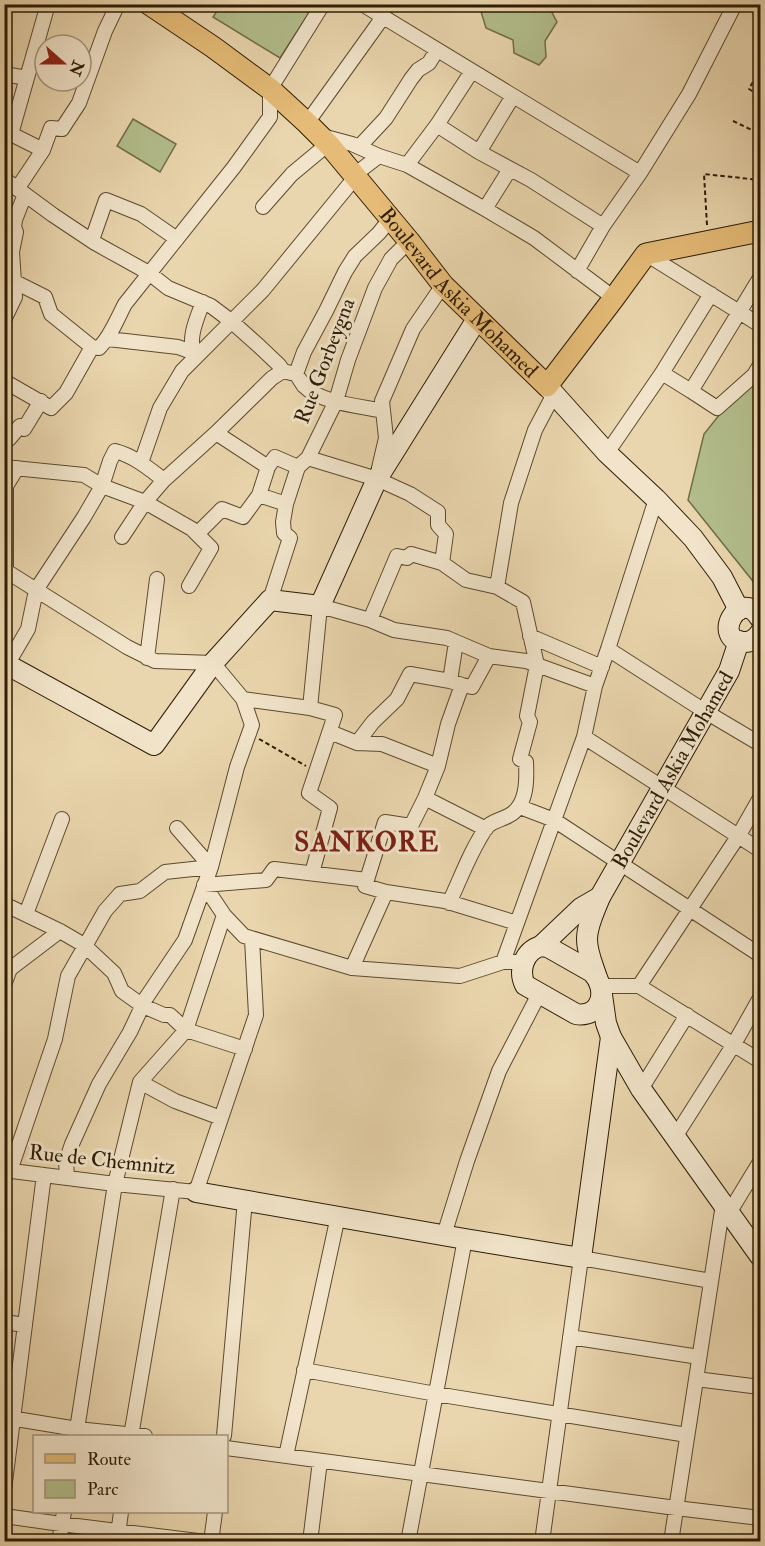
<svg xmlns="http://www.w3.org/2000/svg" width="765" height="1546" viewBox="0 0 765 1546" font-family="'IM FELL Double Pica',serif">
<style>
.green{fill:#b3be8d;stroke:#706d48;stroke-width:1.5}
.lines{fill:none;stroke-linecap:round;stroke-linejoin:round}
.street-casing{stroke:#5c4a2e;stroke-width:16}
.secondary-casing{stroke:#2d1c04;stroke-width:22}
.primary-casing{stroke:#2d1c04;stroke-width:23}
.path{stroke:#2d1c04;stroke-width:2;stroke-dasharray:4.5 3;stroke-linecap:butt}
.street{stroke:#f1e4ca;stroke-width:14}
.secondary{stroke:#f1e4ca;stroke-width:20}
.primary{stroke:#e5bb77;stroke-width:21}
.labels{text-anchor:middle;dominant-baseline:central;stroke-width:6;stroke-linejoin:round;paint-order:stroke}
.street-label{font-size:21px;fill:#2d1c04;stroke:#f1e4ca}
.district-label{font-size:27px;font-weight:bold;letter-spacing:1.5px;fill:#7a1f14;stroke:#f1e4ca}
</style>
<rect width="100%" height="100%" fill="#ead6ae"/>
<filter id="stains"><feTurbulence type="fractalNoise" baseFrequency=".00333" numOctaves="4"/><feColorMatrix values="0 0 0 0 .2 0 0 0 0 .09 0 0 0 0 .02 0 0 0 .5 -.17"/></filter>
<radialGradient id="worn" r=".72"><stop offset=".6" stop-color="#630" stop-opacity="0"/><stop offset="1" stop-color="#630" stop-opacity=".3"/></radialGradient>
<path class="green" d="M 221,5 L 296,5 L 309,13 L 280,58 L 213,17 Z
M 479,5 L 548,5 L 557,22 L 545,41 L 546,57 L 539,65 L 514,53 L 513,40 L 486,28 Z
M 133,119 L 176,144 L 160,172 L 117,146 Z
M 760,377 L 760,590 L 688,500 L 704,434 L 724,409 Z"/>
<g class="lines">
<g class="street-casing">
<path id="street" d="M 362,4 L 640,173
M 4,74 L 27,78
M 307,123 L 378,24 L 382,17
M 437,125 L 479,152 L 531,180 L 603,226
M 4,132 L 11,134 L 48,4
M 11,134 L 43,150
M 322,136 L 352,144 L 379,156 L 407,165 L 485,209 L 534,238 L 614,298
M 359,147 L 386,118 L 411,79 L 418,70 L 429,63 L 437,50
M 479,152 L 513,96
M 407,165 L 437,125 L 472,71
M 4,179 L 53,215 L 95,243 L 149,273 L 168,288 L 211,306 L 231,321 L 259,346 L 279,365 L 283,371
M 17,189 L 43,150 L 51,128 L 62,129 L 79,103 L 105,31 L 118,4
M 263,207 L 292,174 L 328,144
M 485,209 L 510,169
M 92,240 L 106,200 L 141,214 L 177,239
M 646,254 L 760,325
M 577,271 L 603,226 L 640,173 L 689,94 L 735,4
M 760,278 L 691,391 L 717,408 L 754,375 L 760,365
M 13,281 L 45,297 L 51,314 L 92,347
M 4,320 L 15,297 L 12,252 L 16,232 L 14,227 L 15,220 L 25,194
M 108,339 L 178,347 L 189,351 L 196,356
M 196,356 C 186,341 197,318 203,302
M 662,373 L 711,294
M 4,381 L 51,408 L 66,393 L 92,347 L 99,348 C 111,336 117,319 125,304 L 234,167 L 270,117 L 270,89 L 323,4
M 383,411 C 360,406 321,403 304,386 C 301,382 299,378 296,374 L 304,352 L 326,311 L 345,272 L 355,256 L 379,233 L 390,219
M 216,433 L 268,467 L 275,457 L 298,467
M 4,437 L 9,439 L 20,426 L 24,429 L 41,401
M 607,453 L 662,373 L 691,391
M 308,458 L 377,479 L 410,494 L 438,512 L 438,525 L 446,534 L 442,563
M 141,463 L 160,408 L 182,371 L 263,290 L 362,169 L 379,156
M 4,467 L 84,475 L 102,486 L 145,502 L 192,529 L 211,548 L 189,586
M 379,468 L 386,438 L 382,401 L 413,329 L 443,285
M 259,495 L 286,504
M 197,534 L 222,509 L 243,517 L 259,495 L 268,467
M 122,537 L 145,502 L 164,480 L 216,433 L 272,378 L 283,371 L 291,373
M 6,571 L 127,647 L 155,661 L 213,663 L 243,699 L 252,725 L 237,767 L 211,867 L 185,940 L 146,998 L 130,1032 L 99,1084 L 72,1144 L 66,1162 L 67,1177
M 4,573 L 6,571 L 6,486 L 17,468
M 497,587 L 511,503 L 535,430 L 554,394
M 270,600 L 290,538 L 284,533 L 283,522 L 286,504 L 298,467 L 308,458 L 336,401 L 348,360 L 375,288 L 391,259 L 409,241
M 370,620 L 397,556 L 407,558 L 411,554 L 442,563 L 466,580 L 497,587 L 523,602 L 537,665 L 527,716 L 530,722 L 520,759 L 526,762 C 527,781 527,807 508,816 C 501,820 492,821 487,827 C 472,847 460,880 449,903
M 530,636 L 602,667
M 608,649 L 706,712 L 760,744
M 147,658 L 157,579
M 7,665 L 28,629 L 36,590 L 84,517 L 102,486 L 110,461 L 115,451 C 134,456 148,468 164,480
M 450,681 L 456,642
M 462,685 L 472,687 L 489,656
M 243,699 L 310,708 L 335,715 L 309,793 L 330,808 L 312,873
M 310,708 L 320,606 L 370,620 L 394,630 L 447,638 L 489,656 L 526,661 L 595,686
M 330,732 L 357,743 L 373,722 L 397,699 L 410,674 L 450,681 L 462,685 L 448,724 L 438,766 L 425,798 L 411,826 L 385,822 L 365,886 L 386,892
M 584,737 L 760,850
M 357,743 L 382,744 L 438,766
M 425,798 L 486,829
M 520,807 L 554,820 L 760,955
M 177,828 L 211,867
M 367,880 L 274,869 L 266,880 L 204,885 L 224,915 L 244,936 L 352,968 L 460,976 L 503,962 L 524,962
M 4,904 L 60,931 L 84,945 L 114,973 L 122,991 L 143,1006 L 164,1015 L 170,1015 L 186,1030 L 245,1049
M 26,914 L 62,819
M 503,962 L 584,737 L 595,686 L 608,649 L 656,499
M 352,968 L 386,892 L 445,901 L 517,923
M 4,985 L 10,969 L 60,931
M 601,986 L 639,986 L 760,1061
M 639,986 L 739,835 L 760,798
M 140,1082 L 175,1101 L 221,1118
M 641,1089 L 687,1015
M 675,1137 L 734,1044 L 760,998
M 4,1170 L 115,1184 L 196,1192 L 256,1015 L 252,939
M 10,1171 L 55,1039 L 68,976 L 105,911 L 120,894 L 140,891 L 165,872 L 211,867
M 729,1213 L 760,1162
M 444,1235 L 467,1161 L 499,1071 L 539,994
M 4,1322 L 25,1325
M 570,1337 L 699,1357
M 304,1370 L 436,1394 L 687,1435
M 696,1379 L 760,1387
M 4,1417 L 77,1429 L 145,1436
M 76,1436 L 115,1184 L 140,1082 L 186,1030 L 224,915
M 131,1436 L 173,1189
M 224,1436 L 245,1200
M 226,1448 L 676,1508 L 760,1518
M 286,1456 L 338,1216
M 4,1490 L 44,1175
M 4,1516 L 61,1524 L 206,1542
M 59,1542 L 64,1512
M 117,1542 L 121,1512
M 211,1542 L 215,1512
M 310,1542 L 320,1461
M 408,1542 L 465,1239
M 542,1542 L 581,1258 L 711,1281
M 671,1542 L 723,1204"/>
</g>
<g class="secondary-casing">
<g id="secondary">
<path d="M 547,386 L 607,453 L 656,499 L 693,538 L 722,577 L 739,610"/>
<path d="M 760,618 C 739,585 710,642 745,642 C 753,642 757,638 760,633"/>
<path d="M 4,663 L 154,745 L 213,663 L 270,600 L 320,606 L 377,479 L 477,319"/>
<path d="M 541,946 L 548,947 L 592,972 C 609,989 602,1018 576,1014 L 525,985 C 518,970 524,951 541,946 Z"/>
<path d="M 541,946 L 581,908 L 600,897"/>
<path id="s1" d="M 597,978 C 593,965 587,953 587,939 C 587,925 595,910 600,897 L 729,671 L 739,641"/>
<path d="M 602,995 L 606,1023 L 611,1037 L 641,1089 L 760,1256"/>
<path d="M 196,1192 L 465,1239 L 581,1258 L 611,1037"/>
</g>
</g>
<g class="primary-casing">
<g id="primary">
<path id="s2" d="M 149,4 L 213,47 L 270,89 L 307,123 L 330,146 L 409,241 L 443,285 L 547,386 L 614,298 L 646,254 L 760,231"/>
</g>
</g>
<path class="path" d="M 760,69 L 749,89 L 760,96
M 733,121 L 760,134
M 707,225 L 704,174 L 760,180
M 259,739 L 306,766"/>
<use href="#street" class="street"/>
<use href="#secondary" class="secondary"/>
<use href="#primary" class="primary"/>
</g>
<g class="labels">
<g class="street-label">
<text stroke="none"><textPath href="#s2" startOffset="426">Boulevard Askia Mohamed</textPath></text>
<text transform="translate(325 361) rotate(-69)">Rue Gorbeygna</text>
<text stroke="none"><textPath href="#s1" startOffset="231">Boulevard Askia Mohamed</textPath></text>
<text transform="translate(102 1160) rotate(6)">Rue de Chemnitz</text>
</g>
<g class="district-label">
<text x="367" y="842">SANKORE</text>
</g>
</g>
<rect width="765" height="1546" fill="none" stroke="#ead6ae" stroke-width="24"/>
<rect x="6" y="6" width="753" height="1534" fill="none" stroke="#2d1c04" stroke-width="3"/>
<rect x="12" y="12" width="741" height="1522" fill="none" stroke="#2d1c04" stroke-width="1.5"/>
<rect x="33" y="1435" width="195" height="78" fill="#f1e4ca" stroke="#a3947b" stroke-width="1.5"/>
<rect x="45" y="1454" width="30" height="9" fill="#e5bb77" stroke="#a3947b" stroke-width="1.5"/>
<text x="87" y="1465" font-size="18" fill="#2d1c04">Route</text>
<rect x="45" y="1480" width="30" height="18" fill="#b3be8d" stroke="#a3947b" stroke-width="1.5"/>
<text x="87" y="1495" font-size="18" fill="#2d1c04">Parc</text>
<g transform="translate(63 63) rotate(111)"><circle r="28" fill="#f1e4ca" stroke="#a3947b" stroke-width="1.5"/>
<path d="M0-4.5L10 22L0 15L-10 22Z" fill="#8f2418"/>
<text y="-9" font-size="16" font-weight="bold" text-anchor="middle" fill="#2d1c04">N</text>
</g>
<rect width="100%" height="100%" filter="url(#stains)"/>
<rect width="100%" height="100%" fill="url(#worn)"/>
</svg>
